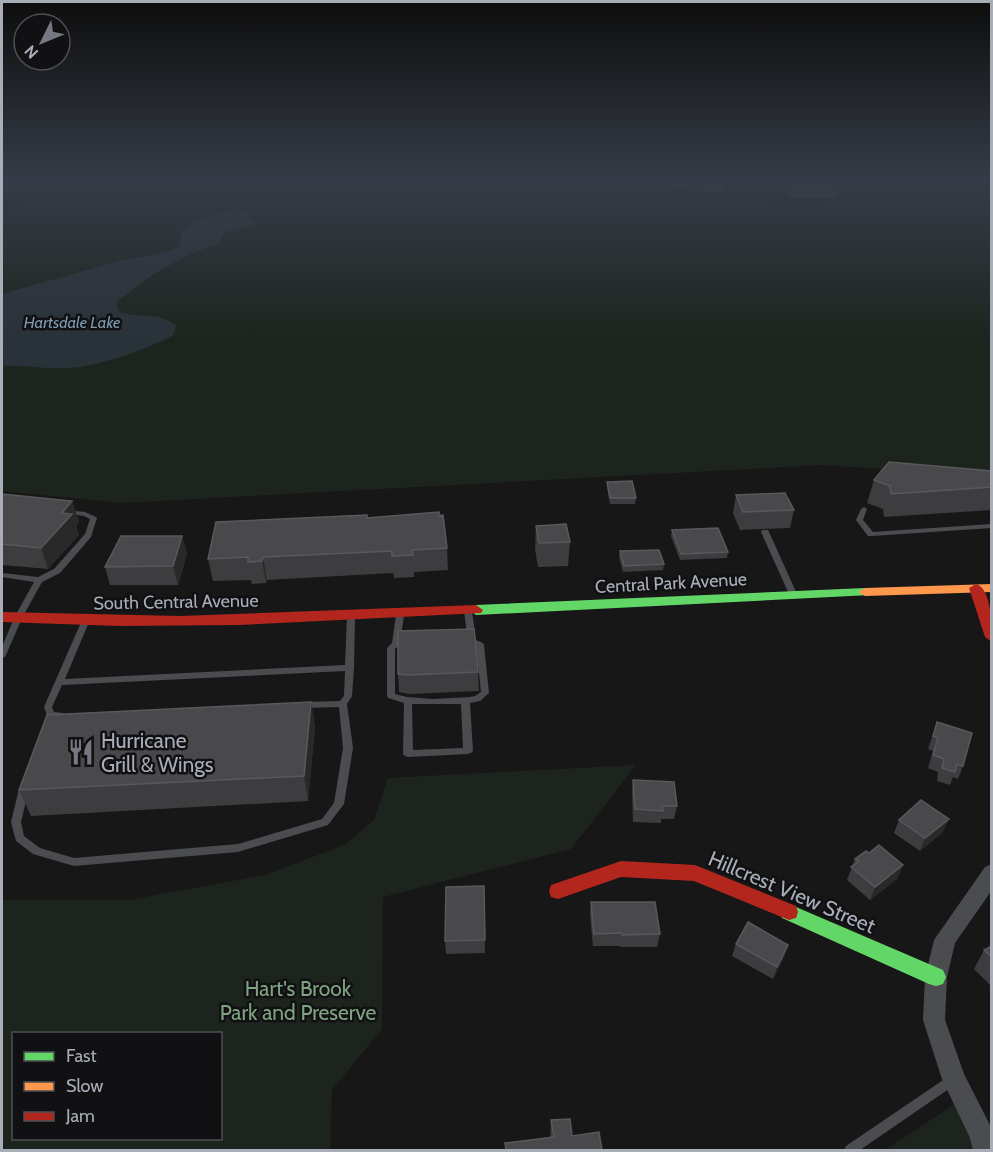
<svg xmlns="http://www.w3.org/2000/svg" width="993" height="1152" viewBox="0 0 993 1152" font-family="Cabin,sans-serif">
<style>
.green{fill:#1d241e;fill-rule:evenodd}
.water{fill:#2a3239}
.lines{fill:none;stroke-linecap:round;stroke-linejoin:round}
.lane{fill:#4b4c50;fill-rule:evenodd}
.street{fill:#4b4c50;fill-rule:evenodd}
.fast{fill:#63d668;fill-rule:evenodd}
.slow{fill:#ff974d;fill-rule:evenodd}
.jam{fill:#b3261e;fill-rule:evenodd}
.wall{fill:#3d3d3f}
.shaded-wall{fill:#29292a}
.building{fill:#49494c;stroke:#58595d;stroke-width:1.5}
.labels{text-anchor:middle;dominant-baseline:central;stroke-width:5;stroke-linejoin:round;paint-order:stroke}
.far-water-label{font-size:16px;font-style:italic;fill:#7f9bb3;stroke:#111113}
.street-label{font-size:18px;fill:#a8adb8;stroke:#111113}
.near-poi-label{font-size:21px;fill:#a8adb8;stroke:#111113;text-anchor:start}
.near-street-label{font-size:21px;fill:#a8adb8;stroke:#111113}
.near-park-label{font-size:21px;fill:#7fa381;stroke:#111113}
</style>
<rect width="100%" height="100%" fill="#171717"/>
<path class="green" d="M 83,181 L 589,181 L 593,185 L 802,204 L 922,186 L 933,181 L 991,181 L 991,476 L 822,465 L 121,503 L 2,491 L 2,208 Z
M 636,765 L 571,849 L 383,897 L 382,1029 L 332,1090 L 330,1150 L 2,1150 L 2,900 L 129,900 L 265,875 L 344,845 L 374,820 L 388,778 ZM 14,1034 L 220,1034 L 220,1138 L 14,1138 Z
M 958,1102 L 975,1150 L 885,1150 Z"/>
<path class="water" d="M 237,208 L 236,210 L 244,212 L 258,224 L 224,232 L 218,244 L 192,253 L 155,273 L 119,300 L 116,304 L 120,312 C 139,319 160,311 176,326 L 173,335 L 168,338 C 132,355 88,371 47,368 C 31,367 18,365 2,366 L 2,294 L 119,261 L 167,252 L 180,246 L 182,230 L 200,219 Z"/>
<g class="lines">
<path class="lane" d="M 864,507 L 867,509 L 863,520 L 873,532 L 992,524 L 992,528 L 871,536 L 868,536 L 856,520 L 861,509 Z
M 66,510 L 85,512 L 96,517 L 97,518 L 91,537 L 60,573 L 42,582 L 22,618 L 6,655 L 5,657 L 2,658 L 2,647 L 14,618 L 34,582 L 2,577 L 2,573 L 38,577 L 54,569 L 85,534 L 90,519 L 84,516 L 64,513 L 63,512 L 64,511 Z
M 762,530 L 768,530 L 769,532 L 797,594 L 796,596 L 790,596 L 789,594 L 761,532 Z
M 468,608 L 472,611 L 476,640 L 483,643 L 484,645 L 489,693 L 480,701 L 470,703 L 473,751 L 471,753 L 468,754 L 408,757 L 405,756 L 403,754 L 404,703 L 388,698 L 387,696 L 387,648 L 392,643 L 396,615 L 400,612 L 404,615 L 400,644 L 395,649 L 395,694 L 407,697 L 433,699 L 470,697 L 475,696 L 481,692 L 476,646 L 469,643 L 468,641 L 464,611 ZM 412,704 L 461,704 L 463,748 L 413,750 Z
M 351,613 L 355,616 L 354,668 L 352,696 L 347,704 L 353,748 L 344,804 L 328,825 L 238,852 L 74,866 L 33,854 L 16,841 L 11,822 L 19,789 L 21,786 L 24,785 L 27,786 L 29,789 L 21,822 L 24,836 L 40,848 L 74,858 L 238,844 L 322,819 L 334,803 L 343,748 L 339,707 L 303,708 L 300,707 L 299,705 L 300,703 L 303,702 L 340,701 L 344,696 L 345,671 L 62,685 L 52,707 L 54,712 L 63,713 L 64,715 L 63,717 L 51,719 L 48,718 L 44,707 L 82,620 L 88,620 L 89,622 L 65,679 L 345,665 L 347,616 Z
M 952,1074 L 956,1076 L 958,1080 L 956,1084 L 860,1150 L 844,1150 L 846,1146 Z"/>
<path class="street" d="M 992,864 L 992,890 L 955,943 L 947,977 L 945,1020 L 964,1074 L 992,1129 L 992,1150 L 973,1150 L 970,1138 L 942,1079 L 923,1020 L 925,977 L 934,940 L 985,867 Z"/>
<path class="fast" d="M 865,588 L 872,592 L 870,595 L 476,615 L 469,610 L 476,605 Z
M 789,904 L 943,970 L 946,977 L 943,984 L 936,986 L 929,984 L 782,918 L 780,912 L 782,906 Z"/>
<path class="slow" d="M 992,584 L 992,592 L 865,596 L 858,592 L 865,588 Z"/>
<path class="jam" d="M 976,584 C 992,588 992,628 992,642 L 985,637 L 969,588 Z
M 476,605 L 483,610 L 481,613 L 239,625 L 120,626 L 2,622 L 2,612 L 180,616 Z
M 621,861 L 695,865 L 796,906 L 798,912 L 796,918 L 789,920 L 694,881 L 621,877 L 558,899 L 551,897 L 549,891 L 551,885 Z"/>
</g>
<path class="wall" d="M 227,181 L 299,181 L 294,184 L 289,183 L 284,187 Z
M 662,181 L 728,181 L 723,193 L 672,188 L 672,185 L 662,183 Z
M 782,181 L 817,181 L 838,189 L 836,198 L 791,198 Z
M 992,471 L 992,510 L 884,517 L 883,509 L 867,503 L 874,480 Z
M 607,482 L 636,498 L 635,504 L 610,504 L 607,487 Z
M 2,494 L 72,501 L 79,522 L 76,526 L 79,535 L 48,569 L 2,565 Z
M 736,495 L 794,510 L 790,528 L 740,530 L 733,513 Z
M 367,518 L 447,548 L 448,570 L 414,572 L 414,577 L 394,578 L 393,573 L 267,580 L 266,583 L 252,584 L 251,580 L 213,581 L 208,559 Z
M 536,526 L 570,542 L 568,566 L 538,567 L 535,549 Z
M 672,530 L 728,552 L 727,558 L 680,560 L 671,536 Z
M 182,536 L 187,554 L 178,585 L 110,585 L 105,567 Z
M 620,551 L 664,564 L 663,570 L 623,572 L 619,557 Z
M 478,672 L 479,691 L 409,694 L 399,692 L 398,674 Z
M 311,702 L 315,727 L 308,801 L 31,816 L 19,790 Z
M 937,722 L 963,766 L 958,779 L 953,777 L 950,785 L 937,781 L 938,772 L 928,768 L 933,751 L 928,749 Z
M 633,780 L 677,806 L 674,819 L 661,819 L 661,823 L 633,822 L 632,793 Z
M 899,820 L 943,832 L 920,851 L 894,833 Z
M 855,859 L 898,878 L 870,900 L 847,880 Z
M 484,886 L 485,953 L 446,954 L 445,941 Z
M 591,902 L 660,934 L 657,947 L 620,947 L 620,946 L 593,946 L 590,915 Z
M 736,944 L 788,945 L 784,957 L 773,979 L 732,956 Z
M 992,946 L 992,987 L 974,969 L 984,950 Z
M 551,1120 L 572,1136 L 602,1150 L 505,1150 L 505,1143 L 550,1138 Z"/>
<path class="shaded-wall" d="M 2,181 L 41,181 L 2,193 Z
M 283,181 L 289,181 L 289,183 L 284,187 Z
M 726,181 L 728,181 L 728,183 L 723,193 L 724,184 Z
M 72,501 L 79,522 L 76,526 L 79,535 L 48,569 L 41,548 L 62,513 Z
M 182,536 L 187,554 L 178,585 L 173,566 Z
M 263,557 L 267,580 L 266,583 L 262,561 Z
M 311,702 L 315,727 L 308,801 L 304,776 Z
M 949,819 L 943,832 L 920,851 L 925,838 Z
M 903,865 L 898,878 L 870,900 L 875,887 Z
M 788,945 L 784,957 L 773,979 L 777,967 Z"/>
<path class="building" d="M 689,181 L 726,181 L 724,184 Z
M 788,181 L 817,181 L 838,189 L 793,190 Z
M 889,462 L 992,471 L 992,487 L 891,494 L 890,486 L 874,480 Z
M 632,481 L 636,498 L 610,498 L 607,482 Z
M 785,493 L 794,510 L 743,512 L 736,495 Z
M 2,494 L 72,501 L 62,513 L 72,514 L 41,548 L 2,544 Z
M 439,512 L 440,516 L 443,515 L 447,548 L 412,550 L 413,555 L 392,556 L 392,551 L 263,557 L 262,561 L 248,562 L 248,557 L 208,559 L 216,522 L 367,515 L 367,518 Z
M 566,524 L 570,542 L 539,543 L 536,526 Z
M 718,528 L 728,552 L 681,554 L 672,530 Z
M 121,536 L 182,536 L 173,566 L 105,567 Z
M 659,550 L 664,564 L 624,566 L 620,551 Z
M 474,629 L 478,672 L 408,675 L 398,674 L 398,631 Z
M 311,702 L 304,776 L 19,790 L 47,715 Z
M 937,722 L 972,733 L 963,766 L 957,764 L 955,772 L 942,768 L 944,759 L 933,755 L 938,738 L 933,736 Z
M 633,780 L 674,782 L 677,806 L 662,806 L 663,811 L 635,809 Z
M 921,800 L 949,819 L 925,838 L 899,820 Z
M 879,845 L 903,865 L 875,887 L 851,867 L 859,861 L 855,859 L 866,851 L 869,853 Z
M 484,886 L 485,940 L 445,941 L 446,887 Z
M 591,902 L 655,902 L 660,934 L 622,935 L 622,933 L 594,934 Z
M 748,922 L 788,945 L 777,967 L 736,944 Z
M 992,946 L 992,957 L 984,950 Z
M 570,1119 L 572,1136 L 599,1132 L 602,1150 L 506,1150 L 505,1143 L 554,1137 L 551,1120 Z"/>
<linearGradient id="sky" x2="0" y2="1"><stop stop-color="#0d0d0d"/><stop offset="0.53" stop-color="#363c47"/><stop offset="1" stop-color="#363c47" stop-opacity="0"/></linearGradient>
<rect width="993" height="342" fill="url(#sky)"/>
<defs>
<g id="restaurant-bare" transform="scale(2.07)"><path d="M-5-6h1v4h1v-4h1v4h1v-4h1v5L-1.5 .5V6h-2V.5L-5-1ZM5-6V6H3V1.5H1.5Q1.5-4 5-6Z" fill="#757880" stroke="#111113" stroke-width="2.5" paint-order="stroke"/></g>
</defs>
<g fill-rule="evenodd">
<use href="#restaurant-bare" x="81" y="752"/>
</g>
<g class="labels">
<g class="far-water-label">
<text x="72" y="322">Hartsdale Lake</text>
</g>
<g class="street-label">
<text transform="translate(671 583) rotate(-3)">Central Park Avenue</text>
<text transform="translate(176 602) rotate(-1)">South Central Avenue</text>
</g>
<g class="near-poi-label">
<text x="101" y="740">Hurricane<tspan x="101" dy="24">Grill &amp; Wings</tspan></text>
</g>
<g class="near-street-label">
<text transform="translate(792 892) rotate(23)">Hillcrest View Street</text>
</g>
<g class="near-park-label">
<text x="298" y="988">Hart's Brook<tspan x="298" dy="24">Park and Preserve</tspan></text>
</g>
</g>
<rect width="993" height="1152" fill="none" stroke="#a8adb8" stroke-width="6"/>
<rect x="12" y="1032" width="210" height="108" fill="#111113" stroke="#4d4f55" stroke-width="1.5"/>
<rect x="24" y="1052" width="30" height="9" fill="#63d668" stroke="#4d4f55" stroke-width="1.5"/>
<text x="66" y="1062" font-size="18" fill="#a8adb8">Fast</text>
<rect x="24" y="1082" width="30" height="9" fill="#ff974d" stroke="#4d4f55" stroke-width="1.5"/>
<text x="66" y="1092" font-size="18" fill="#a8adb8">Slow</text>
<rect x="24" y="1112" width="30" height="9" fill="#b3261e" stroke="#4d4f55" stroke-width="1.5"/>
<text x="66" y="1122" font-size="18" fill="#a8adb8">Jam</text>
<g transform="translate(42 42) rotate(227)"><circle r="28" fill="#111113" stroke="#4d4f55" stroke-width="1.5"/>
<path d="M0-4.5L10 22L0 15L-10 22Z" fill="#757880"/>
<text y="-9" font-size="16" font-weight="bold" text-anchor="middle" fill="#a8adb8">N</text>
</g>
</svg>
